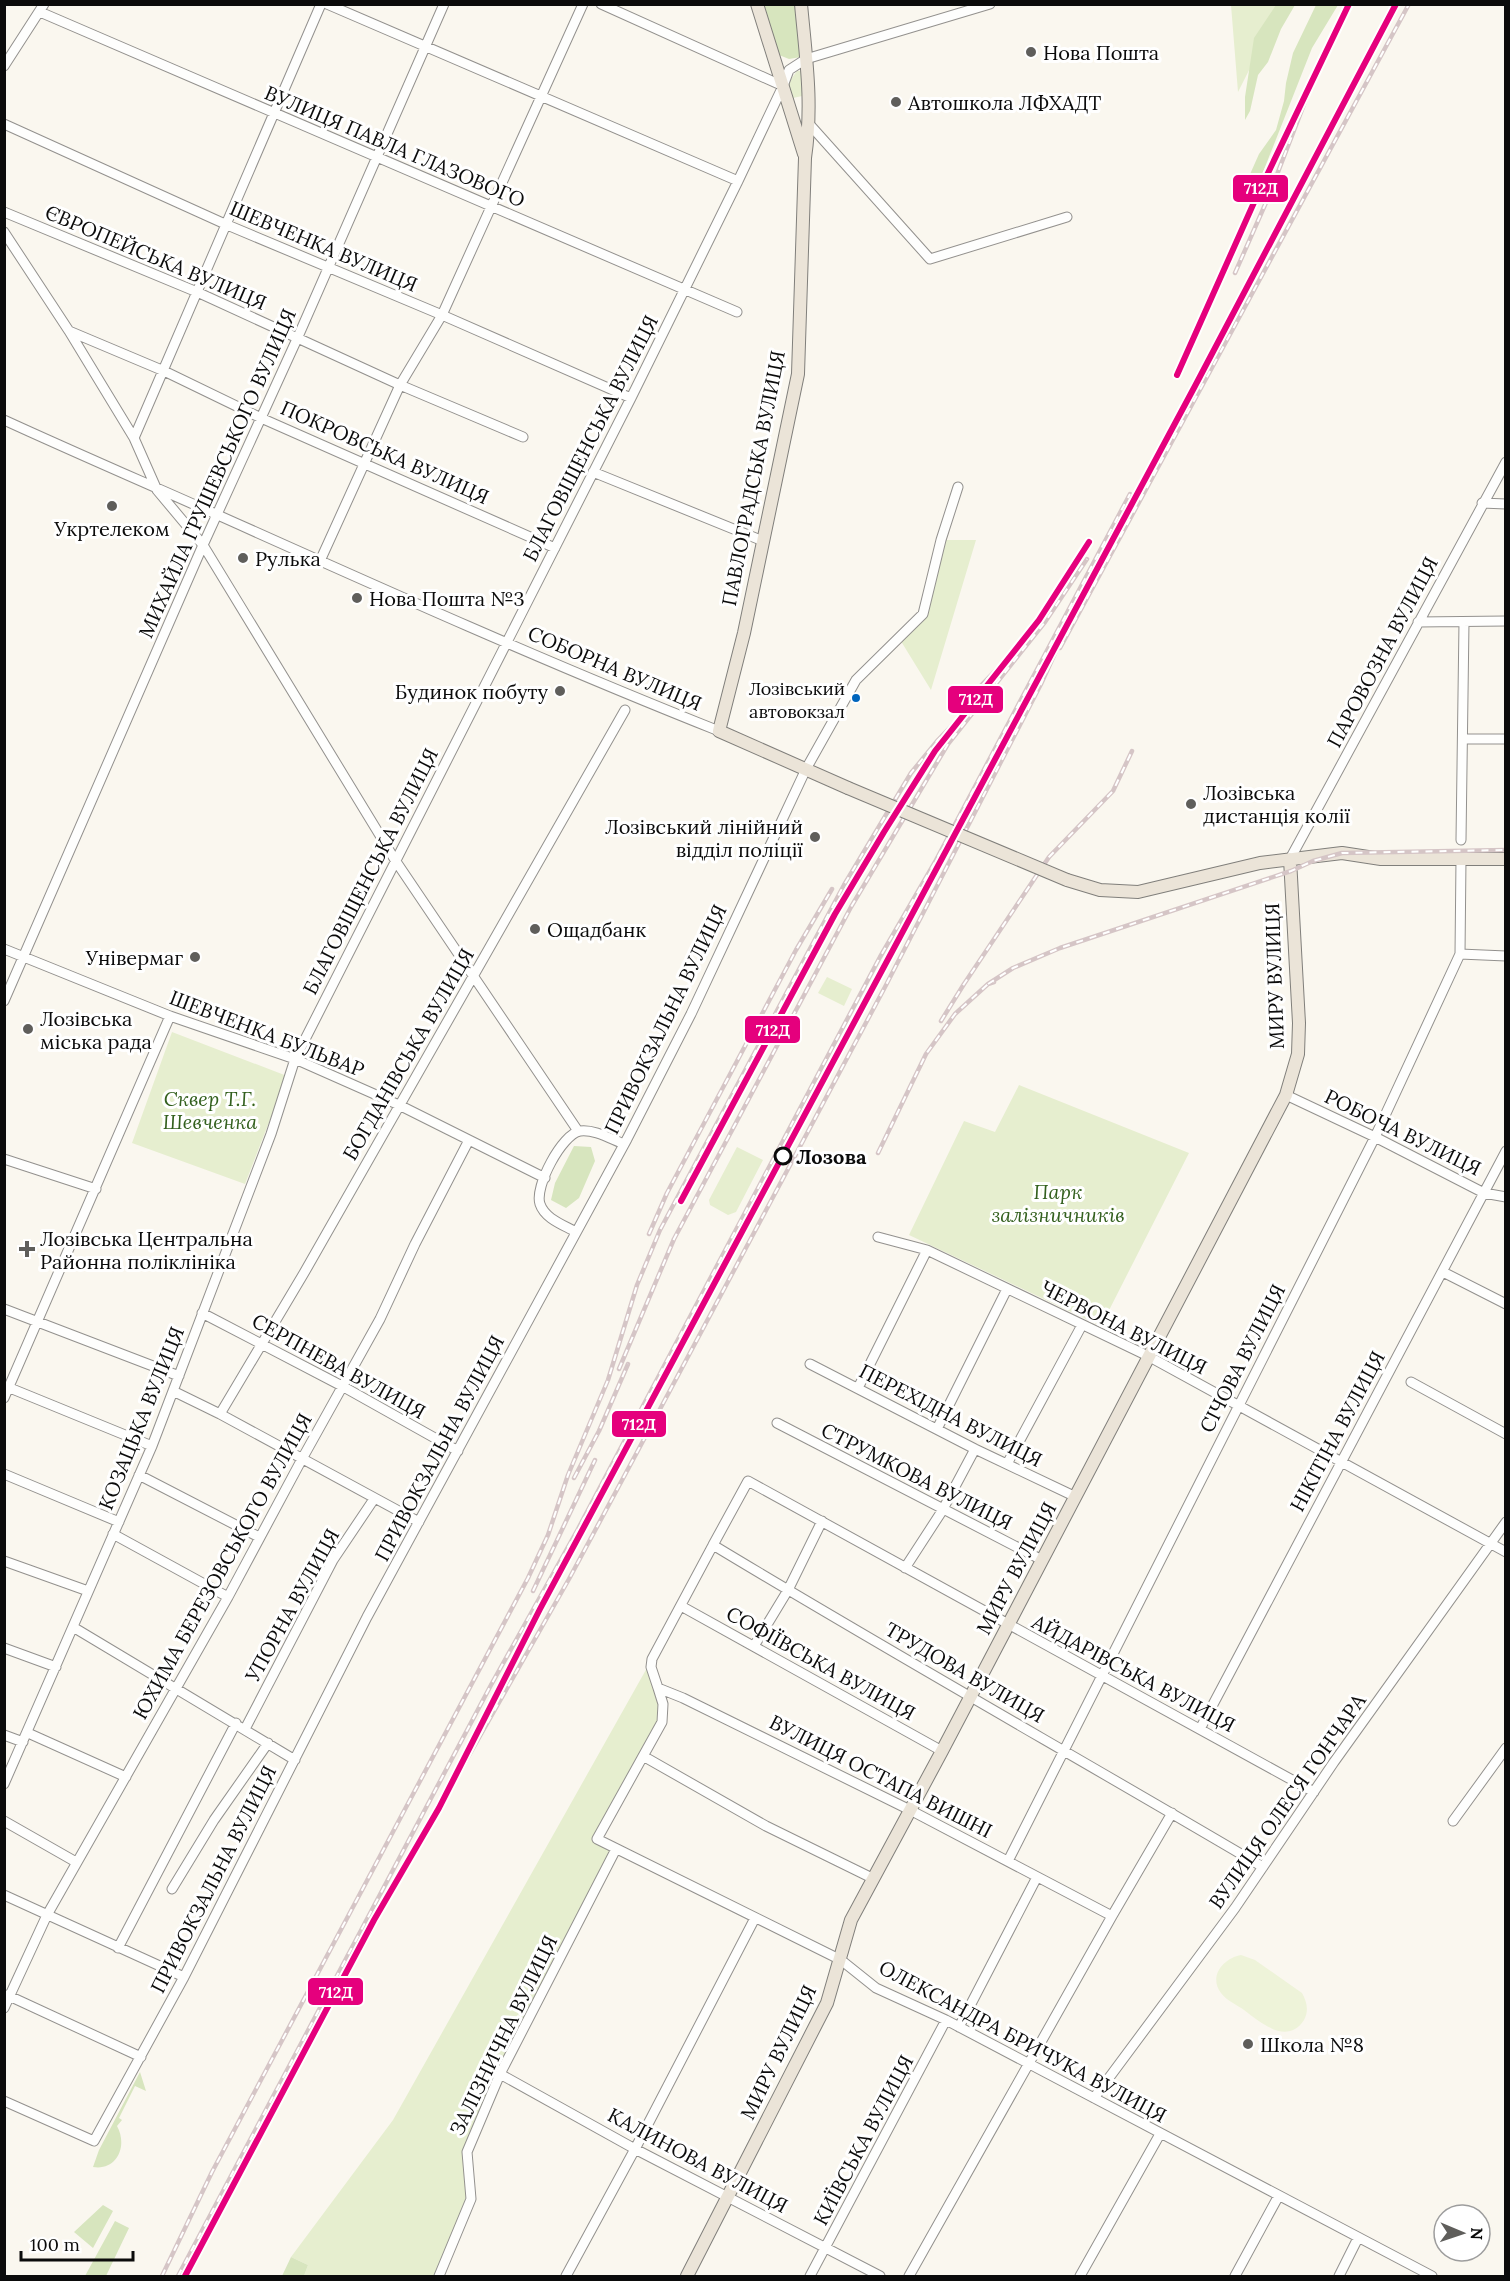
<svg xmlns="http://www.w3.org/2000/svg" width="1510" height="2281" viewBox="0 0 1510 2281" font-family="Lora,serif">
<style>
.green{fill:#e6eecf}
.forest{fill:#d7e5be}
.pitch{fill:#eef3d9}
.lines{fill:none;stroke-linecap:round;stroke-linejoin:round}
.minor-casing{stroke:#93918e;stroke-width:11}
.major-casing{stroke:#807f7b;stroke-width:14}
.minor{stroke:#fefefd;stroke-width:9}
.major{stroke:#ebe4d8;stroke-width:12}
.rail-casing{stroke:#d5c5c6;stroke-width:4.5}
.rail{stroke:#fff;stroke-width:2;stroke-dasharray:7;stroke-linecap:butt}
.major-bridge-casing{stroke:#807f7b;stroke-width:14;stroke-linecap:butt}
.major-bridge{stroke:#ebe4d8;stroke-width:12}
.rail-1-casing{stroke:#fff;stroke-width:10}
.rail-1{stroke:#e5007d;stroke-width:6}
.poi-dot{fill:#5f5e5b;stroke:#fff;stroke-width:2}
.bus-dot{fill:#0065bd;stroke:#fff;stroke-width:2}
.stop-dot{fill:#fff;stroke:#0b0b0b;stroke-width:3}
.labels{text-anchor:middle;dominant-baseline:central;stroke-width:6;stroke-linejoin:round;paint-order:stroke}
.bus-label{font-size:18px;fill:#0b0b0b;stroke:#fff;text-anchor:end}
.poi-label{font-size:20px;fill:#0b0b0b;stroke:#fff;text-anchor:start}
.street-label{font-size:20px;fill:#0b0b0b;stroke:#fff}
.park-label{font-size:20px;font-style:italic;fill:#33601e;stroke:#fff}
.stop-label{font-size:20px;font-weight:bold;fill:#0b0b0b;stroke:#fff;text-anchor:start}
.line-badge{stroke:#fff;stroke-width:2}
.badge-label{font-size:16px;text-anchor:middle;font-weight:bold;fill:#fff}
</style>
<rect width="100%" height="100%" fill="#faf7ef"/>
<path class="green" d="M 1231,5 L 1282,5 L 1238,92 Z
M 797,71 L 802,71 L 804,90 L 802,96 L 793,98 L 788,93 L 789,82 Z
M 941,540 L 976,540 L 931,690 L 899,638 L 923,614 Z
M 827,977 L 852,989 L 844,1006 L 818,993 Z
M 172,1032 L 287,1076 L 245,1184 L 132,1143 Z
M 1019,1085 L 1189,1153 L 1101,1326 L 909,1235 L 964,1121 L 995,1132 Z
M 737,1147 L 763,1160 L 736,1212 L 728,1215 L 710,1205 L 709,1200 Z
M 652,1659 L 664,1712 L 597,1838 L 616,1849 L 467,2152 L 471,2199 L 439,2276 L 304,2276 L 308,2265 L 291,2257 L 393,2120 Z"/>
<path class="forest" d="M 764,5 L 796,5 L 801,57 L 789,59 L 779,55 Z
M 1276,5 L 1295,5 L 1281,29 L 1268,62 L 1258,75 L 1250,111 L 1245,120 L 1245,97 L 1254,38 Z
M 1316,5 L 1338,5 L 1312,48 L 1252,200 L 1246,195 L 1247,181 L 1259,154 L 1276,130 L 1284,101 L 1286,83 L 1293,53 Z
M 574,1146 L 591,1147 L 595,1161 L 579,1198 L 566,1208 L 551,1200 L 555,1183 Z
M 140,2072 L 146,2091 L 135,2086 L 119,2118 L 122,2120 L 117,2126 C 128,2146 117,2171 93,2167 L 99,2150 Z
M 103,2205 L 113,2211 L 93,2248 L 74,2232 Z
M 115,2221 L 129,2228 L 106,2276 L 85,2276 Z
M 291,2257 L 308,2265 L 304,2276 L 282,2276 Z"/>
<path class="pitch" d="M 1241,1955 L 1255,1960 L 1302,1993 C 1307,2002 1309,2011 1304,2020 C 1287,2046 1260,2022 1244,2010 C 1237,2005 1226,2000 1221,1993 C 1208,1976 1224,1958 1241,1955 Z"/>
<g class="lines">
<g class="minor-casing">
<path id="minor" d="M 327,4 L 738,181
M 601,4 L 783,86
M 40,12 C 271,113 504,212 737,312
M 4,66 L 44,4
M 4,124 L 225,224 L 442,315 L 631,398
M 810,125 L 930,259 L 1067,217
M 4,212 L 197,292 L 400,385 L 523,437
M 4,232 L 69,331 L 134,438 L 157,490 L 203,545 L 395,860 L 578,1131
M 69,331 L 164,371 L 261,418 L 555,548
M 4,420 C 76,453 148,484 220,516 C 385,590 550,664 719,731
M 134,438 L 321,4
M 593,472 L 763,541
M 1482,503 L 1506,504
M 320,561 L 400,385 L 442,315 L 583,4
M 1418,622 L 1506,621
M 1463,739 L 1506,739
M 1461,840 L 1464,622
M 1290,859 L 1506,462
M 4,949 L 170,1016 L 295,1059 L 399,1105 L 545,1178
M 1460,954 L 1506,956
M 4,1001 L 203,545 L 297,339 L 444,4
M 1286,1095 L 1375,1137 L 1484,1193 L 1506,1197
M 4,1159 L 96,1189
M 576,1232 C 564,1225 545,1219 540,1204 C 534,1187 562,1134 580,1131 C 594,1129 611,1139 624,1144
M 878,1237 L 927,1250 L 1148,1356 L 1506,1552
M 1443,1272 L 1506,1304
M 4,1309 L 179,1376
M 202,1313 L 342,1386 L 458,1451
M 810,1364 L 975,1449 L 1076,1497
M 1411,1382 L 1506,1434
M 5,1386 L 152,1446
M 858,1388 L 927,1250
M 173,1391 L 220,1414 L 419,1522
M 4,1398 L 170,1016
M 220,1414 L 304,1273 L 625,710
M 777,1423 L 1042,1560
M 937,1429 L 1007,1289
M 1007,1464 L 1082,1325
M 4,1474 L 119,1522
M 139,1475 L 259,1537
M 113,1534 L 228,1597
M 713,1545 L 652,1659 L 651,1667 L 658,1688 L 683,1698 L 910,1810 L 1112,1916
M 4,1561 L 88,1591
M 905,1568 L 942,1511 L 975,1449
M 681,1606 L 942,1751
M 73,1627 L 295,1760
M 754,1646 L 788,1590 L 822,1521
M 4,1648 L 56,1667
M 658,1688 L 663,1704 L 662,1722 L 597,1839 L 841,1960 L 876,1988 L 946,2020 L 1432,2276
M 245,1729 L 333,1560 L 374,1499
M 1200,1729 L 1506,1151
M 28,1733 L 126,1777
M 4,1735 L 23,1742
M 643,1756 L 766,1826 L 874,1879
M 4,1784 L 152,1446 L 271,1134 L 295,1059 L 631,398 L 738,181 L 783,86 L 789,70 L 806,59 L 990,4
M 4,1821 L 76,1862
M 1453,1821 L 1506,1748
M 1008,1861 L 1375,1137 L 1460,954 L 1461,859
M 1263,1867 C 1080,1759 895,1655 713,1545 L 748,1481 L 1314,1792
M 172,1889 L 214,1820 L 268,1743
M 4,1895 L 184,1977
M 118,1948 L 236,1723
M 7,1995 L 141,2057
M 4,2008 L 47,1915 L 228,1597 L 302,1459 L 380,1319 L 415,1244 L 469,1140
M 959,2027 L 1037,1877
M 500,2074 L 635,2149 L 880,2276
M 1094,2098 L 1235,1908 L 1334,1762 L 1506,1522
M 4,2101 L 94,2141 L 184,1977 L 367,1617 L 627,1139 L 691,1014 L 806,769 L 856,680 L 923,614 L 941,540 L 958,487
M 439,2276 L 471,2199 L 467,2152 L 500,2074 L 616,1849
M 566,2276 L 635,2149 L 755,1918
M 810,2276 L 946,2020
M 909,2276 L 1112,1916 L 1172,1813
M 1080,2276 L 1160,2134
M 1235,2276 L 1278,2197
M 1339,2276 L 1358,2238"/>
</g>
<g class="major-casing">
<path id="major" d="M 757,4 L 804,154
M 801,4 C 806,59 813,103 805,158 L 798,374 L 744,633 L 719,731 L 848,788
M 1067,880 L 1100,890 L 1138,892 L 1260,863 L 1342,853 L 1381,859 L 1506,859
M 687,2276 L 827,2003 L 851,1920 L 942,1751 L 1286,1095 L 1298,1054 L 1299,1023 L 1290,859"/>
</g>
<use href="#minor" class="minor"/>
<use href="#major" class="major"/>
<g class="rail-casing">
<path id="rail" d="M 1235,273 L 1268,198 L 1318,68
M 1060,648 L 1409,4
M 957,710 L 1001,665
M 988,984 L 1013,968 L 1060,948 L 1291,871 L 1313,861 L 1342,853 L 1506,850
M 941,1021 L 964,984 L 1049,857 L 1113,791 L 1132,751
M 878,1153 L 926,1054 L 955,1014 L 988,984 L 994,982
M 649,1234 L 667,1193 L 796,950 L 832,889
M 619,1369 L 674,1239 L 851,907 L 948,744 L 1045,622 L 1087,559
M 574,1478 L 599,1431 L 628,1364
M 533,1591 L 595,1460
M 439,1808 L 569,1579 L 635,1456 L 885,987 L 1041,684 L 1061,640
M 162,2276 L 212,2172 L 528,1578 L 548,1535 L 568,1475 L 608,1380 L 637,1285 L 660,1230 L 844,885 L 911,773 L 938,740 L 969,708
M 178,2276 L 491,1685 L 578,1529 L 880,957 L 935,862 L 1130,494"/>
</g>
<use href="#rail" class="rail"/>
<g class="major-bridge-casing">
<path id="major-bridge" d="M 848,788 L 1067,880"/>
</g>
<use href="#major-bridge" class="major-bridge"/>
<g class="rail-1-casing">
<path id="rail-1" d="M 1177,375 L 1256,198 L 1349,4
M 681,1201 L 835,914 L 884,832 L 935,751 L 1039,620 L 1089,542
M 185,2276 L 374,1920 L 439,1808 L 540,1609 L 1195,386 L 1396,4"/>
</g>
<use href="#rail-1" class="rail-1"/>
</g>
<g class="poi-dot">
<circle cx="1031" cy="52" r="6"/>
<circle cx="896" cy="102" r="6"/>
<circle cx="112" cy="506" r="6"/>
<circle cx="243" cy="558" r="6"/>
<circle cx="357" cy="598" r="6"/>
<circle cx="560" cy="691" r="6"/>
<circle cx="1191" cy="804" r="6"/>
<circle cx="815" cy="837" r="6"/>
<circle cx="535" cy="929" r="6"/>
<circle cx="195" cy="957" r="6"/>
<circle cx="28" cy="1029" r="6"/>
<path d="M24 1240h6v6h6v6h-6v6h-6v-6h-6v-6h6z"/>
<circle cx="1248" cy="2044" r="6"/>
</g>
<circle class="bus-dot" cx="856" cy="698" r="5"/>
<circle class="stop-dot" cx="783" cy="1156" r="8"/>
<g class="labels">
<g class="bus-label">
<text x="845" y="688">Лозівський<tspan x="845" dy="23">автовокзал</tspan></text>
</g>
<g class="poi-label">
<text x="1043" y="52">Нова Пошта</text>
<text x="908" y="102">Автошкола ЛФХАДТ</text>
<text x="112" y="528" text-anchor="middle">Укртелеком</text>
<text x="255" y="558">Рулька</text>
<text x="369" y="598">Нова Пошта №3</text>
<text x="548" y="691" text-anchor="end">Будинок побуту</text>
<text x="1203" y="792">Лозівська<tspan x="1203" dy="23">дистанція колії</tspan></text>
<text x="803" y="826" text-anchor="end">Лозівський лінійний<tspan x="803" dy="23">відділ поліції</tspan></text>
<text x="547" y="929">Ощадбанк</text>
<text x="183" y="957" text-anchor="end">Універмаг</text>
<text x="40" y="1018">Лозівська<tspan x="40" dy="23">міська рада</tspan></text>
<text x="40" y="1238">Лозівська Центральна<tspan x="40" dy="23">Районна поліклініка</tspan></text>
<text x="1260" y="2044">Школа №8</text>
</g>
<g class="street-label">
<text transform="translate(395 146) rotate(23)">ВУЛИЦЯ ПАВЛА ГЛАЗОВОГО</text>
<text transform="translate(324 246) rotate(23)">ШЕВЧЕНКА ВУЛИЦЯ</text>
<text transform="translate(156 257) rotate(23)">ЄВРОПЕЙСЬКА ВУЛИЦЯ</text>
<text transform="translate(590 438) rotate(-63)">БЛАГОВІЩЕНСЬКА ВУЛИЦЯ</text>
<text transform="translate(385 452) rotate(24)">ПОКРОВСЬКА ВУЛИЦЯ</text>
<text transform="translate(217 473) rotate(-66)">МИХАЙЛА ГРУШЕВСЬКОГО ВУЛИЦЯ</text>
<text transform="translate(753 478) rotate(-79)">ПАВЛОГРАДСЬКА ВУЛИЦЯ</text>
<text transform="translate(1382 652) rotate(-62)">ПАРОВОЗНА ВУЛИЦЯ</text>
<text transform="translate(615 668) rotate(23)">СОБОРНА ВУЛИЦЯ</text>
<text transform="translate(370 871) rotate(-63)">БЛАГОВІЩЕНСЬКА ВУЛИЦЯ</text>
<text transform="translate(1274 976) rotate(-92)">МИРУ ВУЛИЦЯ</text>
<text transform="translate(665 1019) rotate(-64)">ПРИВОКЗАЛЬНА ВУЛИЦЯ</text>
<text transform="translate(267 1033) rotate(21)">ШЕВЧЕНКА БУЛЬВАР</text>
<text transform="translate(408 1054) rotate(-60)">БОГДАНІВСЬКА ВУЛИЦЯ</text>
<text transform="translate(1403 1132) rotate(26)">РОБОЧА ВУЛИЦЯ</text>
<text transform="translate(1124 1327) rotate(27)">ЧЕРВОНА ВУЛИЦЯ</text>
<text transform="translate(1242 1358) rotate(-63)">СІЧОВА ВУЛИЦЯ</text>
<text transform="translate(339 1366) rotate(29)">СЕРПНЕВА ВУЛИЦЯ</text>
<text transform="translate(951 1415) rotate(27)">ПЕРЕХІДНА ВУЛИЦЯ</text>
<text transform="translate(141 1418) rotate(-68)">КОЗАЦЬКА ВУЛИЦЯ</text>
<text transform="translate(1337 1431) rotate(-62)">НІКІТІНА ВУЛИЦЯ</text>
<text transform="translate(439 1448) rotate(-62)">ПРИВОКЗАЛЬНА ВУЛИЦЯ</text>
<text transform="translate(917 1476) rotate(27)">СТРУМКОВА ВУЛИЦЯ</text>
<text transform="translate(222 1566) rotate(-61)">ЮХИМА БЕРЕЗОВСЬКОГО ВУЛИЦЯ</text>
<text transform="translate(1016 1568) rotate(-62)">МИРУ ВУЛИЦЯ</text>
<text transform="translate(292 1605) rotate(-61)">УПОРНА ВУЛИЦЯ</text>
<text transform="translate(821 1663) rotate(29)">СОФІЇВСЬКА ВУЛИЦЯ</text>
<text transform="translate(965 1672) rotate(30)">ТРУДОВА ВУЛИЦЯ</text>
<text transform="translate(1134 1673) rotate(28)">АЙДАРІВСЬКА ВУЛИЦЯ</text>
<text transform="translate(881 1776) rotate(27)">ВУЛИЦЯ ОСТАПА ВИШНІ</text>
<text transform="translate(1287 1801) rotate(-55)">ВУЛИЦЯ ОЛЕСЯ ГОНЧАРА</text>
<text transform="translate(213 1879) rotate(-63)">ПРИВОКЗАЛЬНА ВУЛИЦЯ</text>
<text transform="translate(503 2035) rotate(-64)">ЗАЛІЗНИЧНА ВУЛИЦЯ</text>
<text transform="translate(1023 2041) rotate(28)">ОЛЕКСАНДРА БРИЧУКА ВУЛИЦЯ</text>
<text transform="translate(778 2052) rotate(-64)">МИРУ ВУЛИЦЯ</text>
<text transform="translate(863 2140) rotate(-62)">КИЇВСЬКА ВУЛИЦЯ</text>
<text transform="translate(698 2160) rotate(28)">КАЛИНОВА ВУЛИЦЯ</text>
</g>
<g class="park-label">
<text x="210" y="1098">Сквер Т.Г.<tspan x="210" dy="23">Шевченка</tspan></text>
<text x="1058" y="1191">Парк<tspan x="1058" dy="23">залізничників</tspan></text>
</g>
<g class="stop-label">
<text x="796" y="1156">Лозова</text>
</g>
</g>
<g class="line-badge">
<rect x="1232" y="174" width="57" height="29" rx="6" fill="#e5007d"/>
<rect x="947" y="685" width="57" height="29" rx="6" fill="#e5007d"/>
<rect x="744" y="1015" width="57" height="29" rx="6" fill="#e5007d"/>
<rect x="611" y="1410" width="56" height="28" rx="6" fill="#e5007d"/>
<rect x="307" y="1977" width="57" height="29" rx="6" fill="#e5007d"/>
</g>
<g class="badge-label">
<text x="1261" y="194">712Д</text>
<text x="976" y="705">712Д</text>
<text x="773" y="1036">712Д</text>
<text x="639" y="1430">712Д</text>
<text x="336" y="1998">712Д</text>
</g>
<rect width="1510" height="2281" fill="none" stroke="#0b0b0b" stroke-width="12"/>
<g transform="translate(1462 2233) rotate(92)"><circle r="28" fill="#ffffff" stroke="#9d9d9d" stroke-width="1.5"/>
<path d="M0-4.5L10 22L0 15L-10 22Z" fill="#5f5e5b"/>
<text y="-9" font-size="16" font-weight="bold" text-anchor="middle" fill="#0b0b0b">N</text>
</g>
<path d="M21 2251v9h112v-9" fill="none" stroke="#0b0b0b" stroke-width="3"/>
<text x="30" y="2251" font-size="18" fill="#0b0b0b" stroke="#ffffff" stroke-width="4.5" paint-order="stroke">100 m</text>
</svg>
